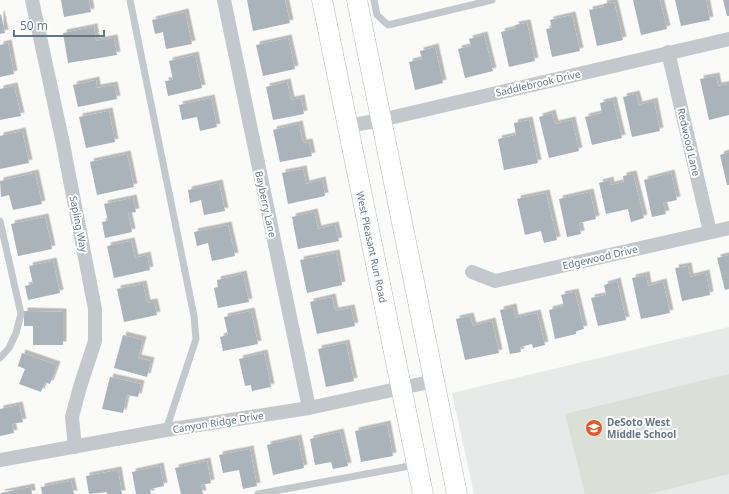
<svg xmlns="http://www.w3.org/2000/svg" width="729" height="494" viewBox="0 0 729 494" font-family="'Noto Sans',sans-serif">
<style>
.built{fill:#e8e9e9}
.green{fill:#dadfd7}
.building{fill:#aab3b9;filter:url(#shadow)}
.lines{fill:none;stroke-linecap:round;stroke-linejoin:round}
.secondary-casing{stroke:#b3babf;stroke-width:21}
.lane{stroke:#c3c8cc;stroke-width:7}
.street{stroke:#c3c8cc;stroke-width:14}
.secondary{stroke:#fff;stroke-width:20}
.labels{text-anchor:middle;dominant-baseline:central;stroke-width:4;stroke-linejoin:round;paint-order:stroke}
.street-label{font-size:10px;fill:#657683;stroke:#fff}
.poi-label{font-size:10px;font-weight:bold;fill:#657683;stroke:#fff;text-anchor:start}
</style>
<defs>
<filter id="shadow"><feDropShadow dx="3.5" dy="-3.5" stdDeviation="0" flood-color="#0004"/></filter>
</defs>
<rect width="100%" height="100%" fill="#fafaf8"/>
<path class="built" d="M 729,327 L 729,494 L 474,494 L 452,393 Z"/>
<path class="green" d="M 729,374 L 729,474 L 649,494 L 585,494 L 565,414 Z"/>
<path class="building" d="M 61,0 L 89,0 L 91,12 L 64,17 Z
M 247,0 L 285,0 L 290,23 L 253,31 Z
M 633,0 L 660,0 L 667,29 L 641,35 Z
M 675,0 L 706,0 L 710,20 L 681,26 Z
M 723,0 L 729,0 L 729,16 L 727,16 Z
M 614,2 L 623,40 L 597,46 L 589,10 L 604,7 L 603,4 Z
M 185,12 L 192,44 L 166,49 L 163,32 L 155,34 L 152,20 Z
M 1,14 L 5,33 L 0,34 L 0,15 Z
M 572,15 L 580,51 L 552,57 L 546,29 L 552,28 L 550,20 Z
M 527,23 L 535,61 L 509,67 L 501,32 L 516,28 L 515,25 Z
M 94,27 L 96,41 L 114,38 L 117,55 L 68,63 L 63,33 Z
M 484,35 L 493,71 L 465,78 L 458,49 L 471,46 L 469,39 Z
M 288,38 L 295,69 L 263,76 L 256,45 Z
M 8,43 L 14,74 L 0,77 L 0,45 Z
M 435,47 L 443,83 L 415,90 L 409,62 L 422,59 L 420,51 Z
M 195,55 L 202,88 L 168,96 L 165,81 L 173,80 L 169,61 Z
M 716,76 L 718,86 L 729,84 L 729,115 L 709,120 L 700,79 Z
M 96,80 L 97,88 L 114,85 L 117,99 L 78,107 L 73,85 Z
M 287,82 L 291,100 L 301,98 L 304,114 L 273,120 L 266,87 Z
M 14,86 L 21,116 L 0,120 L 0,89 Z
M 636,94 L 639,105 L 654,101 L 660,131 L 632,137 L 623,97 Z
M 211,98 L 217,127 L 200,131 L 197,117 L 182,120 L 179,105 Z
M 613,100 L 622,138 L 592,145 L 585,117 L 602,113 L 600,103 Z
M 109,111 L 115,142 L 86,148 L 79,117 Z
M 552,113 L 555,124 L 572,120 L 579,151 L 549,158 L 539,117 Z
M 529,120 L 538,163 L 504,170 L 498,139 L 516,135 L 514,123 Z
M 299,124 L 303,143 L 309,142 L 312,156 L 280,162 L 273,130 Z
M 22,131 L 29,163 L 0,169 L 0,136 Z
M 729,152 L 729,185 L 727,185 L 720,155 Z
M 127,154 L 134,187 L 97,195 L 90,162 Z
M 303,169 L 306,184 L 322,180 L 325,196 L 288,204 L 282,173 Z
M 35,173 L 42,204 L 13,210 L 9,195 L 1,197 L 0,181 Z
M 671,173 L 677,200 L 663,203 L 666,214 L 652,217 L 644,180 Z
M 633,174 L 644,218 L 631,222 L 628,209 L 606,214 L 599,183 L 610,180 L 611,185 L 624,182 L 623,176 Z
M 219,183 L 225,211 L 204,215 L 201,200 L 190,203 L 188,190 Z
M 590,192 L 596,219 L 579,223 L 581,234 L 567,237 L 559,199 Z
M 546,193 L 557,240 L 544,243 L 541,231 L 525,235 L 517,199 Z
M 133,198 L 136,212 L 128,213 L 132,232 L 105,238 L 102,222 L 108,221 L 104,204 Z
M 314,212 L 318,229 L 335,225 L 339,241 L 298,249 L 292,217 Z
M 45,217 L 52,249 L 18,256 L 11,224 Z
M 228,225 L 235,256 L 212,261 L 208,243 L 197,246 L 194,232 Z
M 131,241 L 135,258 L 147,255 L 150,270 L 114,278 L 107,246 Z
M 336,253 L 342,285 L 307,293 L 300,260 Z
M 729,255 L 729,289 L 725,290 L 717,258 Z
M 53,261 L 60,293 L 28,300 L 25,286 L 33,284 L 29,266 Z
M 688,266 L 690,277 L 706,273 L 710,295 L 682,301 L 675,268 Z
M 243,274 L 249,302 L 218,308 L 214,288 L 218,287 L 217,280 Z
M 646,275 L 648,286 L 663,282 L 670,313 L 641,319 L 632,278 Z
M 617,281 L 626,320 L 598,326 L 591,298 L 606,295 L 604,285 Z
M 143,284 L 147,303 L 154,302 L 157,315 L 124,322 L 117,289 Z
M 575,292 L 584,329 L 576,331 L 576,334 L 555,339 L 549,310 L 564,306 L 561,295 Z
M 332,297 L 335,311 L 351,308 L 355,326 L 317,334 L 310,302 Z
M 513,307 L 515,318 L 537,313 L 545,345 L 533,348 L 532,344 L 520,347 L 521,352 L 510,354 L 500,310 Z
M 24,311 L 63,312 L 63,345 L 33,345 L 33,326 L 24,326 Z
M 251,311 L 258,344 L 223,351 L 220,337 L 228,335 L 224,317 Z
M 470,316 L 473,326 L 492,321 L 499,353 L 465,360 L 456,319 Z
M 123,335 L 143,340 L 138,358 L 151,361 L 147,377 L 114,368 Z
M 346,343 L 354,381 L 326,387 L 318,349 Z
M 22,353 L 57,365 L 50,384 L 45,382 L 41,392 L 19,384 L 25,369 L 18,366 Z
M 264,353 L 271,387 L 252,391 L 251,385 L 245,386 L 239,359 Z
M 110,377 L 141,384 L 138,397 L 127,395 L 123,413 L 102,409 Z
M 19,405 L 23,422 L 12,424 L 14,433 L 0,436 L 0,409 Z
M 387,424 L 393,456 L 361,462 L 355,431 Z
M 340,432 L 348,466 L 333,469 L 331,462 L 315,465 L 310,439 Z
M 298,438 L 304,468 L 273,475 L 267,445 Z
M 250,449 L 257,486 L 243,489 L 239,470 L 223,473 L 219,455 Z
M 207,461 L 211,483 L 201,485 L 203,494 L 181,494 L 175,468 Z
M 160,466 L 164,486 L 150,489 L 151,494 L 136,494 L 132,472 Z
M 118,470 L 122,494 L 107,494 L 107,492 L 89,494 L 86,476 Z
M 71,481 L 74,494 L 42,494 L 41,487 Z
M 31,487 L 32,494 L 1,494 L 1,493 Z"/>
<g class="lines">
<g class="secondary-casing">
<path id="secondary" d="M 322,0 L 423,494
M 357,0 L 457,494"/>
</g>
<path class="lane" d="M 130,0 L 194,316 L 196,339 L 166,430
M 374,0 L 377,15 L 388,25 L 492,0
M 0,221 L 21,314 L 16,333 L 9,348 L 0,358
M 258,494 L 415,465"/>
<path class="street" d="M 32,0 L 62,139 L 95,309 L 95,341 L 80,387 L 72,417 L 75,447
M 224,0 L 309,408
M 668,52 L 710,232
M 348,126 L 381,120 L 729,39
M 472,272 L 495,281 L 729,228
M 0,460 L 166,430 L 309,408 L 434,381"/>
<use href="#secondary" class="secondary"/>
</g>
<defs>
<g id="school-disc" transform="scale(0.9)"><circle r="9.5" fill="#e4572e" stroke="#fff"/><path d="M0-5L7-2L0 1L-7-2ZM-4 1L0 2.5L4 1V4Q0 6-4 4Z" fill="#fff"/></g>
</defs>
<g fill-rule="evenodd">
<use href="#school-disc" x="594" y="428"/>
</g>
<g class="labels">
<g class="street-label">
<text transform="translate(538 83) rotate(-13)">Saddlebrook Drive</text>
<text transform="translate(689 142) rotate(77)">Redwood Lane</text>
<text transform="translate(266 204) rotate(78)">Bayberry Lane</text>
<text transform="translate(79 224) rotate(79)">Sapling Way</text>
<text transform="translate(372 247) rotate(78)">West Pleasant Run Road</text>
<text transform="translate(600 257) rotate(-13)">Edgewood Drive</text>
<text transform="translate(218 422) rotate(-9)">Canyon Ridge Drive</text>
</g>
<g class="poi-label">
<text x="607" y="422">DeSoto West<tspan x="607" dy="12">Middle School</tspan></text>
</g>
</g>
<path d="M14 30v6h90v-6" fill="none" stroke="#657683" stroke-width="2"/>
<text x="20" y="30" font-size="12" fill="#657683" stroke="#ffffff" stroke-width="3" paint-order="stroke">50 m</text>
</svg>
